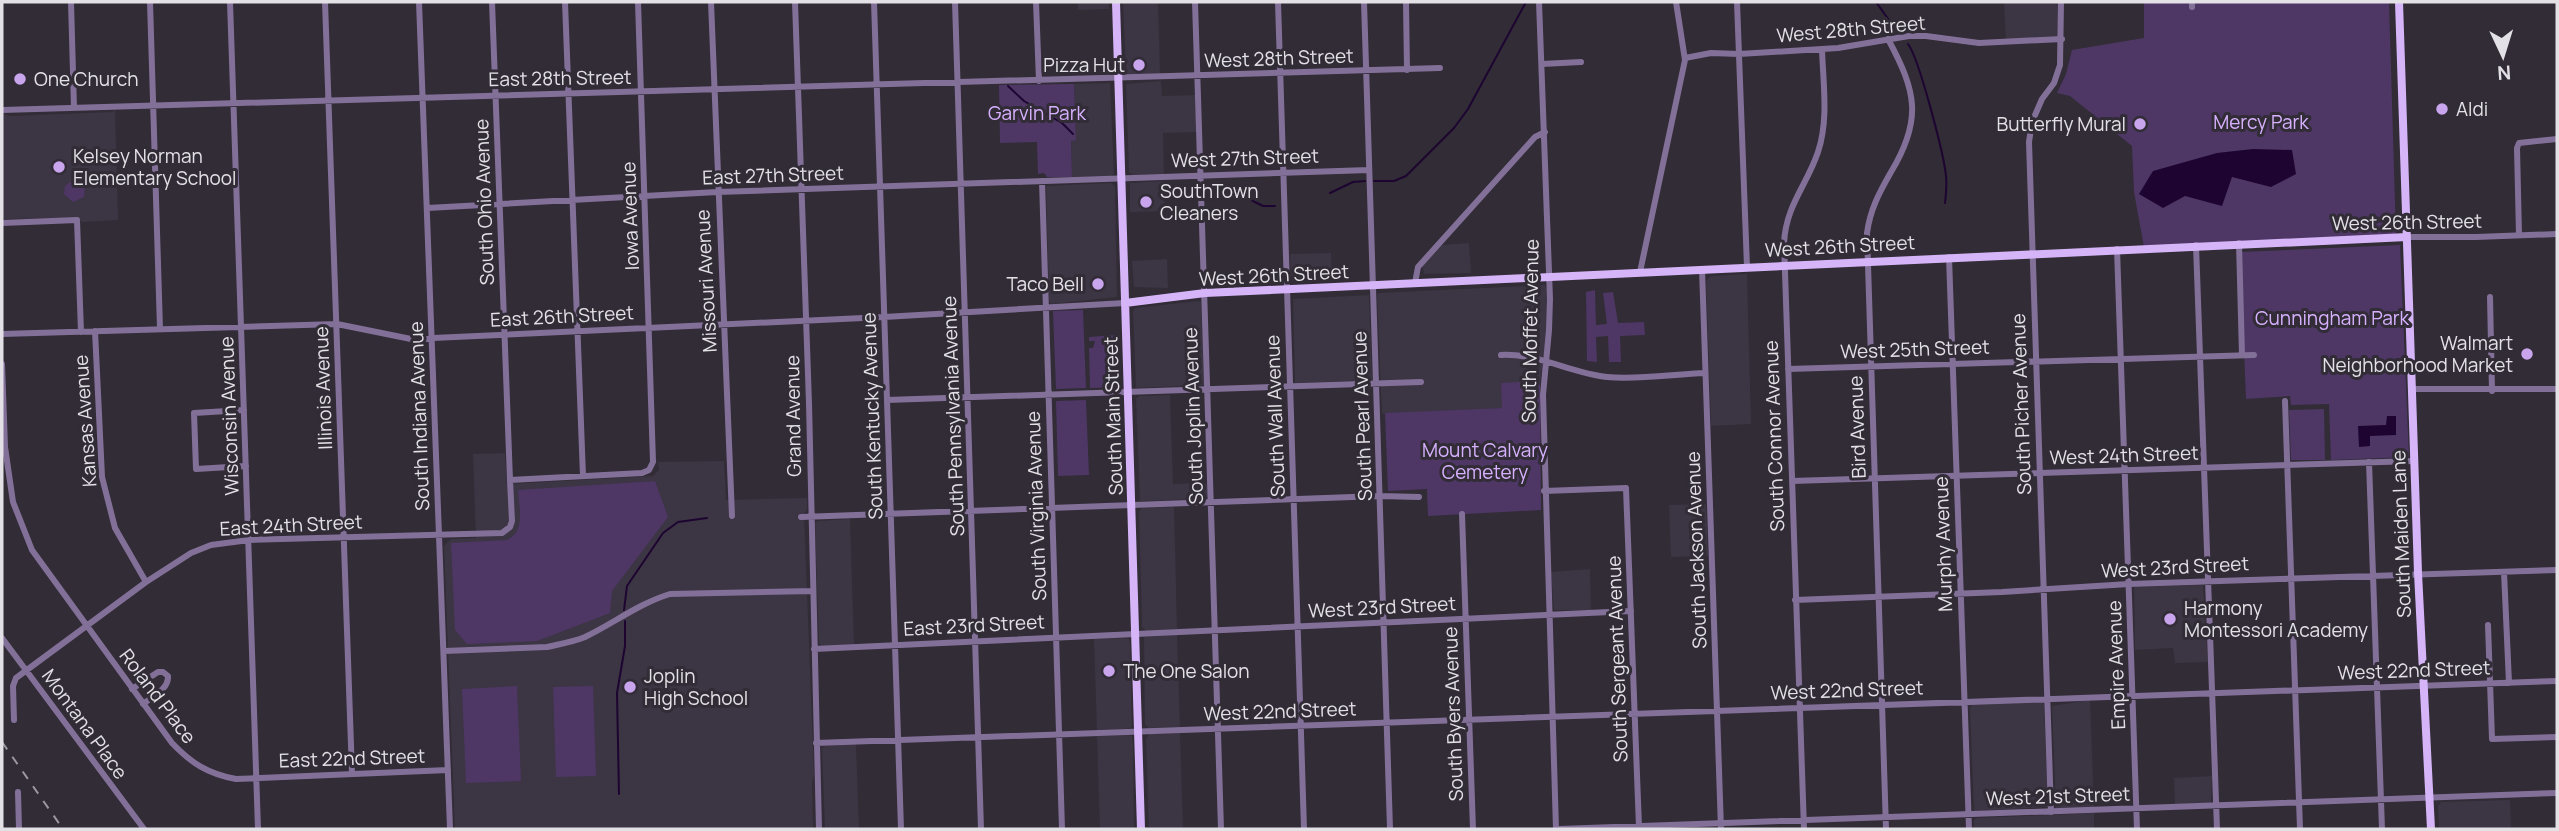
<svg xmlns="http://www.w3.org/2000/svg" width="2559" height="831" viewBox="0 0 2559 831" font-family="Manrope,sans-serif">
<style>
.built{fill:#3c3544}
.green{fill:#4e3765}
.water{fill:#1e0531}
.lines{fill:none;stroke-linecap:round;stroke-linejoin:round}
.stream{stroke:#1e0531;stroke-width:2}
.minor{stroke:#837099;stroke-width:6}
.major{stroke:#d5b5f8;stroke-width:8}
.rail{stroke:#9b989f;stroke-width:2;stroke-dasharray:9 9;stroke-linecap:butt}
.poi-dot{fill:#c9a5ee;stroke:#312c36;stroke-width:2.5}
.labels{text-anchor:middle;dominant-baseline:central;stroke-width:6;stroke-linejoin:round;paint-order:stroke}
.street-label{font-size:19px;fill:#e3e0e6;stroke:#312c36}
.poi-label{font-size:19px;fill:#e3e0e6;stroke:#312c36;text-anchor:start}
.park-label{font-size:19px;fill:#d7b1ff;stroke:#312c36}
</style>
<rect width="100%" height="100%" fill="#312c36"/>
<path class="built" d="M 1078,2 L 1109,2 L 1109,9 L 1078,10 Z
M 1123,2 L 1158,2 L 1160,74 L 1128,74 L 1126,72 Z
M 2004,2 L 2061,2 L 2062,39 L 2006,42 Z
M 1161,81 L 1162,96 L 1195,95 L 1197,132 L 1163,133 L 1164,174 L 1133,175 L 1129,172 L 1126,84 Z
M 1110,83 L 1114,174 L 1111,176 L 1072,177 L 1071,140 L 1076,140 L 1074,84 Z
M 115,110 L 118,220 L 82,222 L 77,218 L 2,219 L 2,113 L 10,116 L 112,112 Z
M 1164,181 L 1165,211 L 1130,212 L 1130,183 Z
M 1111,183 L 1115,186 L 1117,297 L 1051,304 L 1049,301 L 1046,186 Z
M 1469,243 L 1471,273 L 1424,274 L 1422,266 L 1442,245 Z
M 1331,253 L 1332,280 L 1291,281 L 1290,254 Z
M 1167,259 L 1168,288 L 1134,287 L 1132,261 Z
M 1747,274 L 1751,424 L 1711,426 L 1706,281 L 1711,276 Z
M 1545,285 L 1547,289 L 1548,322 L 1540,383 L 1519,382 L 1502,408 L 1382,414 L 1377,295 L 1379,293 Z
M 1369,295 L 1372,380 L 1295,383 L 1293,299 Z
M 1198,301 L 1201,302 L 1204,385 L 1136,388 L 1133,311 L 1135,308 Z
M 1170,395 L 1173,484 L 1208,483 L 1208,496 L 1203,499 L 1140,501 L 1136,399 L 1139,396 Z
M 505,453 L 507,484 L 653,476 L 659,470 L 658,462 L 724,461 L 726,500 L 807,498 L 807,509 L 804,514 L 814,774 L 812,783 L 813,829 L 455,829 L 444,546 L 451,539 L 476,538 L 473,454 Z
M 1706,504 L 1708,556 L 1671,557 L 1669,505 Z
M 1174,507 L 1177,629 L 1146,631 L 1142,627 L 1142,622 L 1139,512 L 1142,508 Z
M 850,519 L 854,645 L 821,646 L 819,643 L 815,523 L 818,521 Z
M 1590,569 L 1591,610 L 1554,610 L 1551,572 Z
M 2203,585 L 2208,662 L 2175,663 L 2173,648 L 2135,650 L 2134,587 Z
M 1177,635 L 1180,727 L 1149,728 L 1145,724 L 1144,637 Z
M 1125,638 L 1129,639 L 1130,644 L 1132,727 L 1126,729 L 1097,730 L 1094,639 Z
M 2090,700 L 2094,808 L 2056,808 L 2052,706 Z
M 2042,702 L 2044,704 L 2048,807 L 1974,811 L 1970,707 L 1973,705 Z
M 1180,733 L 1183,829 L 1149,829 L 1146,739 L 1149,734 Z
M 1129,735 L 1132,736 L 1133,744 L 1134,829 L 1100,829 L 1097,736 Z
M 856,744 L 859,829 L 825,829 L 822,748 L 825,746 Z
M 2212,776 L 2211,803 L 2175,805 L 2174,778 Z
M 2510,800 L 2511,829 L 2439,829 L 2438,806 L 2441,802 Z
M 2094,813 L 2094,829 L 1974,829 L 1974,820 L 1976,818 Z"/>
<path class="green" d="M 2144,2 L 2389,2 L 2396,237 L 2144,247 L 2134,192 L 2132,146 L 2070,96 L 2057,93 L 2066,74 L 2072,50 L 2144,38 Z
M 1074,84 L 1076,140 L 1071,141 L 1072,177 L 1047,177 L 1044,173 L 1038,174 L 1037,142 L 1000,143 L 999,85 Z
M 70,182 L 74,185 L 85,185 L 84,197 L 73,202 L 64,194 L 65,186 Z
M 2400,245 L 2409,457 L 2331,460 L 2329,404 L 2291,405 L 2290,396 L 2246,399 L 2240,252 Z
M 1595,290 L 1596,325 L 1607,324 L 1603,293 L 1613,292 L 1618,323 L 1644,322 L 1645,335 L 1620,336 L 1621,362 L 1609,362 L 1608,336 L 1596,337 L 1597,362 L 1587,361 L 1586,292 Z
M 1083,310 L 1086,388 L 1056,389 L 1053,311 Z
M 1116,335 L 1118,387 L 1090,388 L 1089,348 L 1093,348 L 1095,341 L 1089,341 L 1089,337 Z
M 1519,382 L 1540,383 L 1541,510 L 1428,516 L 1427,489 L 1388,491 L 1385,413 L 1502,408 L 1501,383 Z
M 1086,400 L 1089,475 L 1058,476 L 1056,401 Z
M 2324,409 L 2325,460 L 2291,460 L 2289,410 Z
M 655,481 L 668,517 L 612,591 L 610,613 L 537,641 L 467,644 L 455,630 L 451,543 L 507,540 C 526,531 519,508 518,490 Z
M 517,686 L 521,781 L 466,783 L 462,689 Z
M 593,686 L 596,776 L 556,777 L 553,687 Z"/>
<path class="water" d="M 2253,149 L 2292,150 L 2296,174 L 2271,187 L 2232,177 L 2222,206 L 2185,196 L 2163,208 L 2139,194 L 2153,171 L 2217,153 Z
M 2387,416 L 2396,416 L 2396,435 L 2370,436 L 2370,446 L 2359,447 L 2358,426 L 2386,425 Z"/>
<g class="lines">
<path class="stream" d="M 1876,2 L 1896,30
M 1908,44 C 1919,58 1944,155 1946,176 C 1947,185 1946,194 1945,203
M 1008,86 L 1024,101 L 1062,123 L 1073,134
M 1374,181 L 1394,181 L 1406,176 L 1454,128 L 1468,109 L 1526,2
M 1215,185 L 1239,191
M 1330,193 L 1353,182 L 1365,181
M 1247,198 L 1263,206 L 1275,206
M 624,610 L 627,586 L 663,533 L 678,522 L 707,518
M 619,794 L 617,693 L 625,646 L 625,621"/>
<path class="minor" d="M 71,2 L 74,108
M 150,2 L 160,329
M 230,2 L 258,829
M 325,2 L 352,774
M 419,2 L 450,829
M 565,2 L 583,476
M 711,2 L 732,516
M 795,2 L 809,403 L 819,829
M 874,2 L 901,829
M 955,2 L 981,829
M 1036,2 L 1039,81
M 1195,2 L 1221,829
M 1278,2 L 1304,829
M 1364,2 L 1390,829
M 1406,2 L 1407,70
M 1539,2 L 1550,299 L 1549,330 L 1543,395 L 1556,829
M 1737,2 L 1747,267
M 2192,2 L 2192,7
M 1685,58 L 1711,53 L 1739,54 L 1838,48 L 1909,36 L 1926,36 L 1979,43 L 2062,39
M 1542,64 L 1581,62
M 2,110 L 1440,68
M 1042,181 L 1062,829
M 427,208 L 717,192 L 1369,170
M 2,223 L 77,220 L 81,332
M 2519,235 L 2517,148 L 2519,143 L 2557,139
M 2407,237 L 2476,237 L 2557,234
M 2239,243 L 2242,355
M 2196,245 L 2217,829
M 2117,249 L 2137,829
M 1949,257 L 1969,829
M 1702,269 L 1721,829
M 1640,272 L 1685,60 L 1676,2
M 1415,283 L 1418,267 L 1535,137 L 1545,132
M 2490,297 L 2492,391
M 95,331 L 102,477 L 115,528 L 146,582
M 2,334 L 337,324 L 411,339 L 884,317 L 1125,303
M 1501,355 C 1538,353 1571,373 1607,377 C 1639,380 1674,374 1705,373
M 2,364 L 5,447 L 13,502 L 32,550 L 172,743 C 191,763 208,774 236,779 L 448,770
M 1788,369 L 2254,355
M 2413,389 L 2557,389
M 887,400 L 1421,382
M 2285,401 L 2300,829
M 244,410 L 194,413 L 196,469 L 246,466
M 2369,462 L 2382,829
M 510,480 L 642,473 L 649,470 L 653,462 L 638,2
M 1792,481 L 2414,461
M 1544,491 L 1626,488 L 1639,827
M 1462,514 L 1473,829
M 801,517 L 1380,496 L 1419,497
M 2504,572 L 2509,683
M 1795,600 L 2002,592 L 2129,584 L 2557,570
M 2488,625 L 2492,739 L 2557,737
M 2,638 L 144,829
M 814,649 L 1631,611
M 444,651 L 547,647 C 560,644 573,642 585,637 C 614,623 640,603 670,594 L 813,591
M 132,689 L 158,672 L 163,672 L 168,676 C 169,689 153,696 143,704
M 14,720 L 13,686 L 16,678 L 146,582 L 191,553 L 211,545 L 249,540 L 502,533 L 510,527 L 512,521 L 510,480 L 492,2
M 816,743 L 2557,681
M 18,792 L 19,829
M 2051,812 L 2029,142 L 2032,122 L 2042,99 L 2054,83 L 2060,65 L 2061,2
M 1559,829 L 2557,793
M 1804,829 L 1784,243 C 1786,205 1807,185 1818,152 C 1829,119 1823,83 1822,49
M 1886,829 L 1867,233 C 1870,210 1879,193 1891,172 C 1923,119 1916,91 1888,39"/>
<path class="major" d="M 1116,2 L 1141,829
M 2399,2 L 2418,573 L 2431,829
M 1125,303 L 1205,293 L 2407,237"/>
<path class="rail" d="M 2,742 L 63,829"/>
</g>
<g class="poi-dot">
<circle cx="1139" cy="65" r="7"/>
<circle cx="20" cy="79" r="7"/>
<circle cx="2442" cy="109" r="7"/>
<circle cx="2140" cy="124" r="7"/>
<circle cx="59" cy="167" r="7"/>
<circle cx="1146" cy="202" r="7"/>
<circle cx="1098" cy="284" r="7"/>
<circle cx="2527" cy="354" r="7"/>
<circle cx="2170" cy="619" r="7"/>
<circle cx="1109" cy="671" r="7"/>
<circle cx="630" cy="687" r="7"/>
</g>
<g class="labels">
<g class="street-label">
<text transform="translate(1851 29) rotate(-5)">West 28th Street</text>
<text transform="translate(1279 58) rotate(-2)">West 28th Street</text>
<text transform="translate(560 78) rotate(-1)">East 28th Street</text>
<text transform="translate(1245 158) rotate(-2)">West 27th Street</text>
<text transform="translate(773 175) rotate(-2)">East 27th Street</text>
<text transform="translate(484 202) rotate(-92)">South Ohio Avenue</text>
<text transform="translate(630 216) rotate(-92)">Iowa Avenue</text>
<text transform="translate(2407 222) rotate(-1)">West 26th Street</text>
<text transform="translate(1840 246) rotate(-3)">West 26th Street</text>
<text transform="translate(1274 275) rotate(-3)">West 26th Street</text>
<text transform="translate(706 281) rotate(-93)">Missouri Avenue</text>
<text transform="translate(562 316) rotate(-3)">East 26th Street</text>
<text transform="translate(1530 331) rotate(-89)">South Moffet Avenue</text>
<text transform="translate(1915 349) rotate(-2)">West 25th Street</text>
<text transform="translate(323 388) rotate(-92)">Illinois Avenue</text>
<text transform="translate(2021 404) rotate(-92)">South Picher Avenue</text>
<text transform="translate(229 416) rotate(-92)">Wisconsin Avenue</text>
<text transform="translate(419 416) rotate(-92)">South Indiana Avenue</text>
<text transform="translate(793 416) rotate(-91)">Grand Avenue</text>
<text transform="translate(872 416) rotate(-92)">South Kentucky Avenue</text>
<text transform="translate(953 416) rotate(-92)">South Pennsylvania Avenue</text>
<text transform="translate(1113 416) rotate(-92)">South Main Street</text>
<text transform="translate(1193 416) rotate(-92)">South Joplin Avenue</text>
<text transform="translate(1275 416) rotate(-92)">South Wall Avenue</text>
<text transform="translate(1362 416) rotate(-92)">South Pearl Avenue</text>
<text transform="translate(85 421) rotate(-94)">Kansas Avenue</text>
<text transform="translate(1857 427) rotate(-92)">Bird Avenue</text>
<text transform="translate(1774 436) rotate(-92)">South Connor Avenue</text>
<text transform="translate(2124 455) rotate(-2)">West 24th Street</text>
<text transform="translate(1036 506) rotate(-92)">South Virginia Avenue</text>
<text transform="translate(291 525) rotate(-3)">East 24th Street</text>
<text transform="translate(2401 534) rotate(-92)">South Maiden Lane</text>
<text transform="translate(1943 544) rotate(-92)">Murphy Avenue</text>
<text transform="translate(1696 550) rotate(-92)">South Jackson Avenue</text>
<text transform="translate(2175 567) rotate(-3)">West 23rd Street</text>
<text transform="translate(1382 607) rotate(-3)">West 23rd Street</text>
<text transform="translate(974 625) rotate(-3)">East 23rd Street</text>
<text transform="translate(1617 659) rotate(-92)">South Sergeant Avenue</text>
<text transform="translate(2116 665) rotate(-92)">Empire Avenue</text>
<text transform="translate(2414 670) rotate(-2)">West 22nd Street</text>
<text transform="translate(1847 690) rotate(-2)">West 22nd Street</text>
<text transform="translate(158 696) rotate(53)">Roland Place</text>
<text transform="translate(1280 711) rotate(-2)">West 22nd Street</text>
<text transform="translate(1453 714) rotate(-92)">South Byers Avenue</text>
<text transform="translate(85 724) rotate(54)">Montana Place</text>
<text transform="translate(352 758) rotate(-2)">East 22nd Street</text>
<text transform="translate(2058 796) rotate(-2)">West 21st Street</text>
</g>
<g class="poi-label">
<text x="1125" y="65" text-anchor="end">Pizza Hut</text>
<text x="34" y="79">One Church</text>
<text x="2456" y="109">Aldi</text>
<text x="2126" y="124" text-anchor="end">Butterfly Mural</text>
<text x="73" y="156">Kelsey Norman<tspan x="73" dy="22">Elementary School</tspan></text>
<text x="1160" y="191">SouthTown<tspan x="1160" dy="22">Cleaners</tspan></text>
<text x="1084" y="284" text-anchor="end">Taco Bell</text>
<text x="2513" y="343" text-anchor="end">Walmart<tspan x="2513" dy="22">Neighborhood Market</tspan></text>
<text x="2184" y="608">Harmony<tspan x="2184" dy="22">Montessori Academy</tspan></text>
<text x="1123" y="671">The One Salon</text>
<text x="644" y="676">Joplin<tspan x="644" dy="22">High School</tspan></text>
</g>
<g class="park-label">
<text x="1037" y="113">Garvin Park</text>
<text x="2261" y="122">Mercy Park</text>
<text x="2332" y="318">Cunningham Park</text>
<text x="1485" y="450">Mount Calvary<tspan x="1485" dy="22">Cemetery</tspan></text>
</g>
</g>
<rect width="2559" height="831" fill="none" stroke="#e3e0e6" stroke-width="7"/>
<g transform="translate(2503 56) rotate(176)" stroke="#312c36" stroke-width="5" paint-order="stroke">
<path d="M0-5L12 26L0 18L-12 26Z" fill="#e3e0e6"/>
<text y="-10" font-size="19" font-weight="bold" text-anchor="middle" fill="#e3e0e6">N</text>
</g>
</svg>
